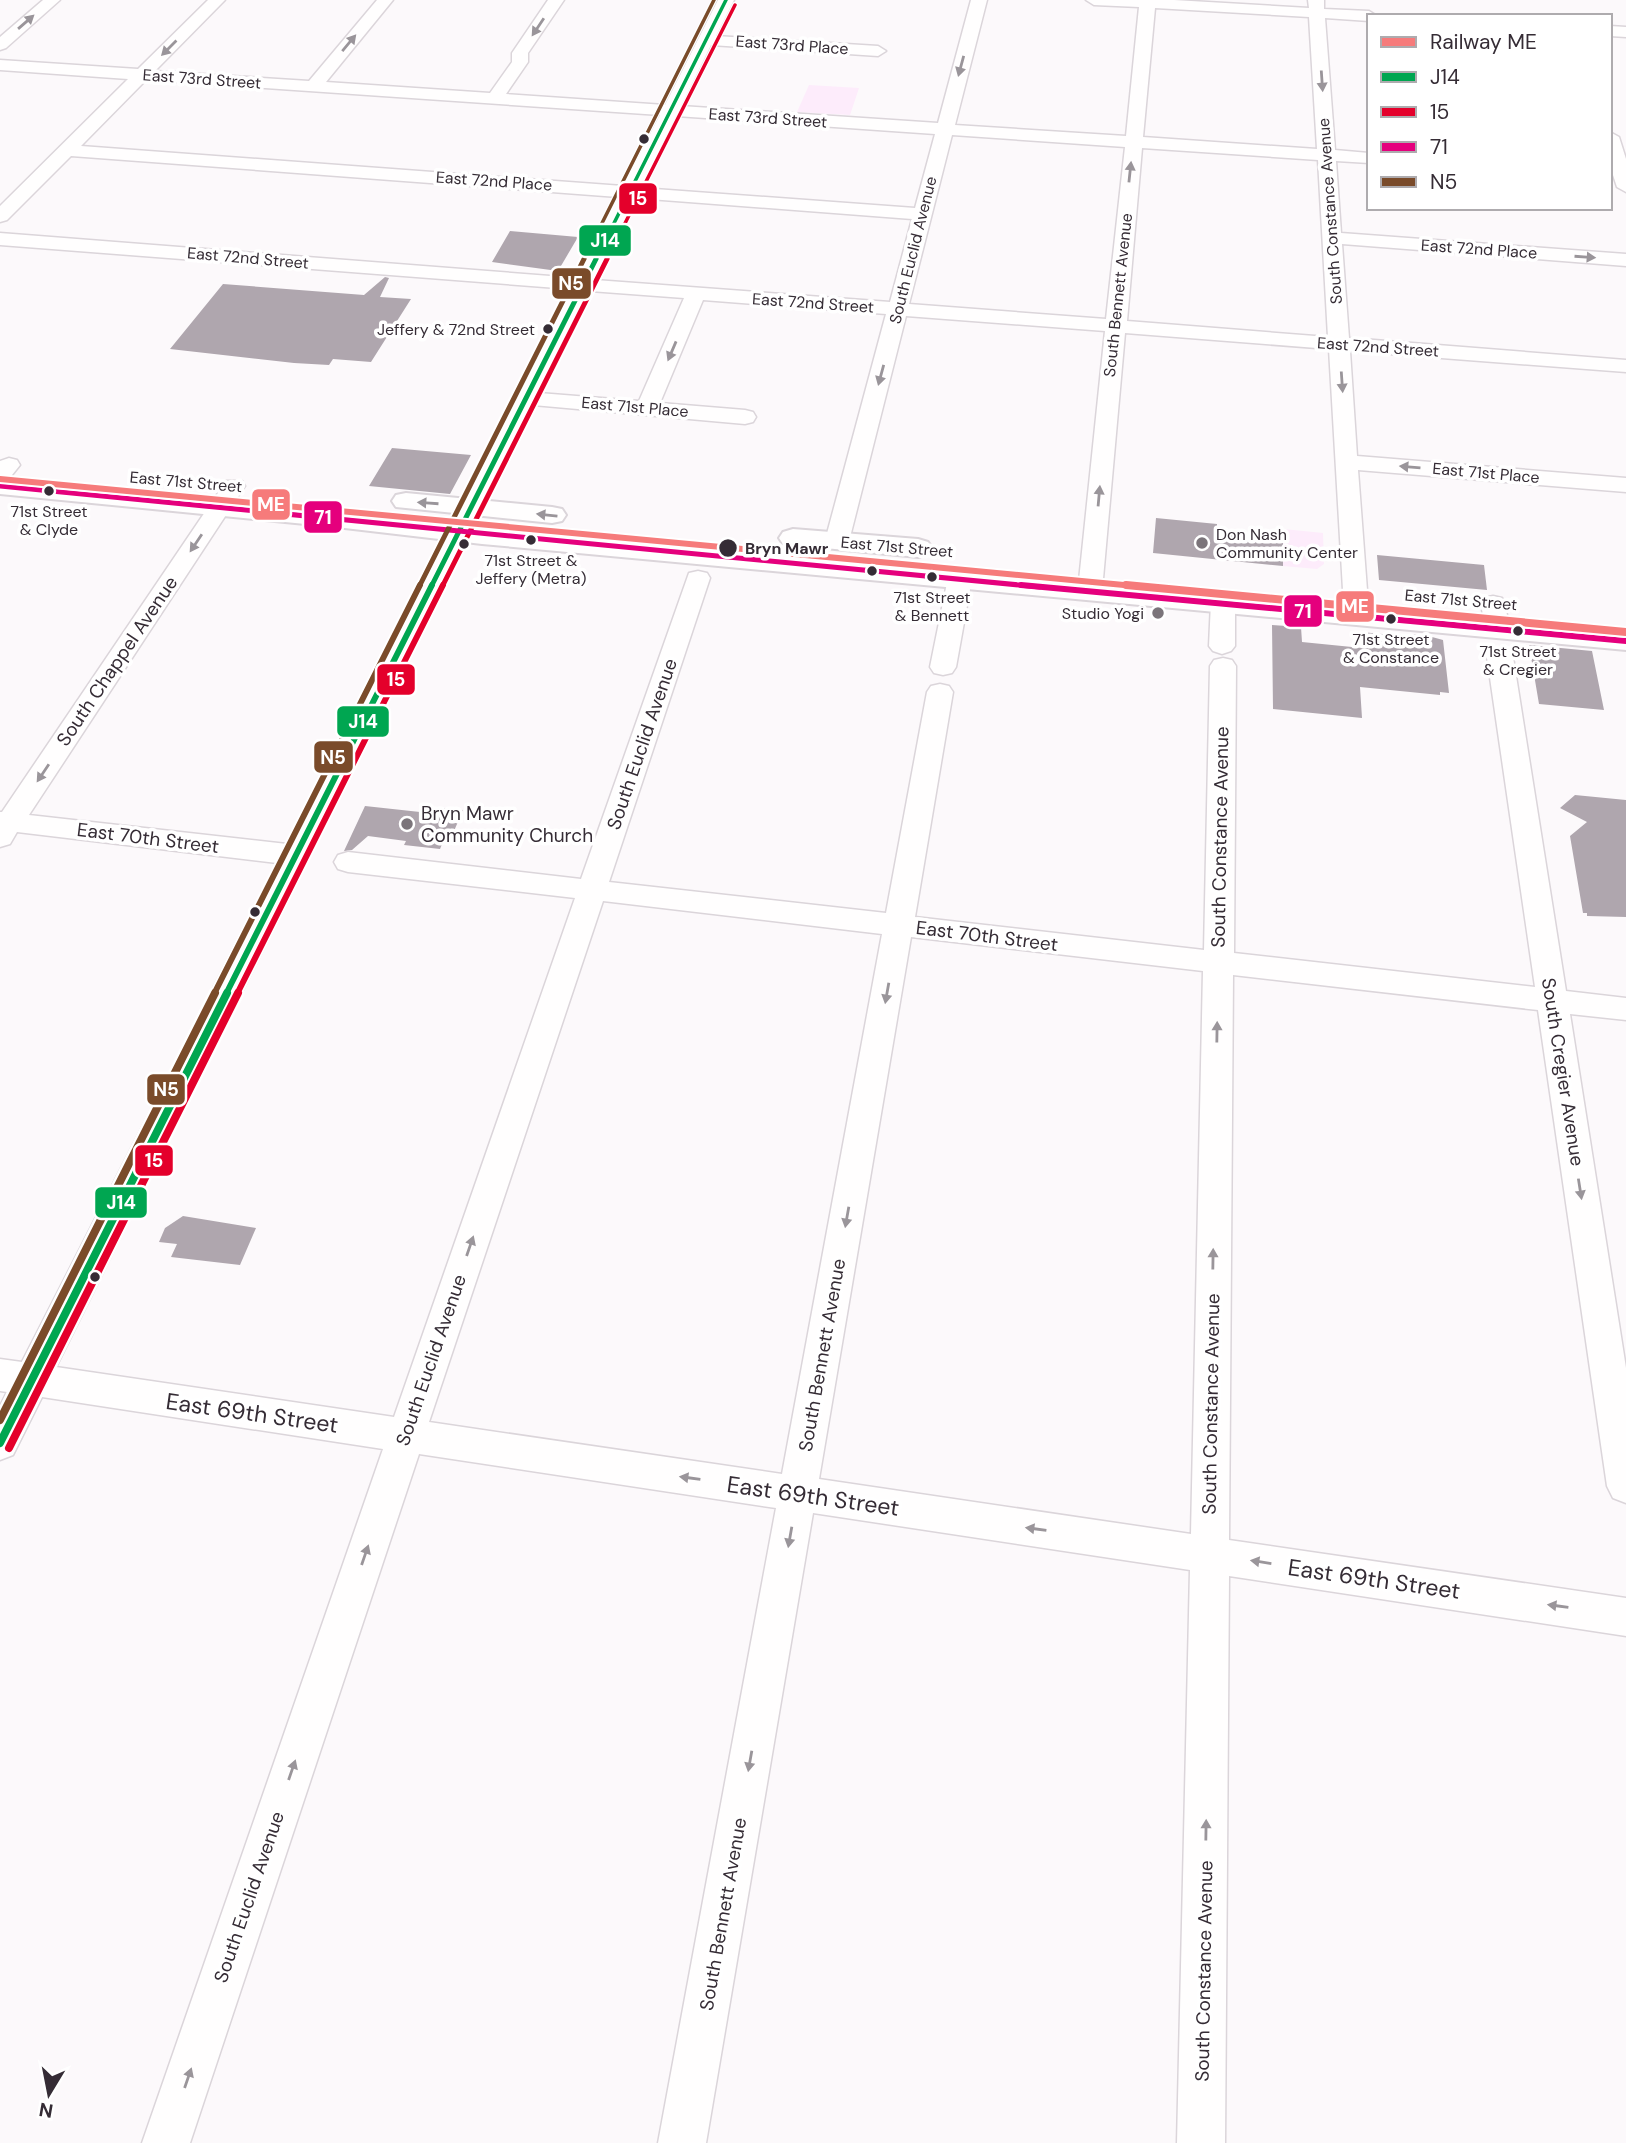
<svg xmlns="http://www.w3.org/2000/svg" width="1626" height="2143" viewBox="0 0 1626 2143" font-family="'DM Sans',sans-serif">
<style>
.green{fill:#fdecfb}
.building{fill:#afa6ae}
.lines{fill:none;stroke-linecap:round;stroke-linejoin:round}
.minor-casing{stroke:#dbd5da;stroke-width:3}
.major-casing{stroke:#dbd5da;stroke-width:4}
.minor{fill:#fffefe;fill-rule:evenodd}
.major{fill:#fffefe;fill-rule:evenodd}
.bus-1-far3-casing{stroke:#fff;stroke-width:6}
.bus-1-far2-casing{stroke:#fff;stroke-width:9}
.bus-1-far1-casing{stroke:#fff;stroke-width:10}
.bus-1-casing{stroke:#fff;stroke-width:13}
.bus-2-far3-casing{stroke:#fff;stroke-width:6}
.bus-2-far2-casing{stroke:#fff;stroke-width:9}
.bus-2-far1-casing{stroke:#fff;stroke-width:10}
.bus-2-casing{stroke:#fff;stroke-width:13}
.bus-3-far1-casing{stroke:#fff;stroke-width:9}
.bus-3-casing{stroke:#fff;stroke-width:10}
.bus-4-far3-casing{stroke:#fff;stroke-width:6}
.bus-4-far2-casing{stroke:#fff;stroke-width:9}
.bus-4-far1-casing{stroke:#fff;stroke-width:10}
.bus-4-casing{stroke:#fff;stroke-width:13}
.bus-1-far3{stroke:#00a651;stroke-width:3.5}
.bus-1-far2{stroke:#00a651;stroke-width:5}
.bus-1-far1{stroke:#00a651;stroke-width:6}
.bus-1{stroke:#00a651;stroke-width:8}
.bus-2-far3{stroke:#e4002b;stroke-width:3.5}
.bus-2-far2{stroke:#e4002b;stroke-width:5}
.bus-2-far1{stroke:#e4002b;stroke-width:6}
.bus-2{stroke:#e4002b;stroke-width:8}
.bus-3-far1{stroke:#e5007d;stroke-width:5}
.bus-3{stroke:#e5007d;stroke-width:6}
.bus-4-far3{stroke:#7a4b2a;stroke-width:3.5}
.bus-4-far2{stroke:#7a4b2a;stroke-width:5}
.bus-4-far1{stroke:#7a4b2a;stroke-width:6}
.bus-4{stroke:#7a4b2a;stroke-width:8}
.rail-1-far1-casing{stroke:#fff;stroke-width:10}
.rail-1-casing{stroke:#fff;stroke-width:12}
.rail-1-far1{stroke:#f67b7b;stroke-width:6}
.rail-1{stroke:#f67b7b;stroke-width:8}
.oneway{fill:#9a959a}
.bus-dot{fill:#352c35;stroke:#fff;stroke-width:2.5}
.poi-dot{fill:#7b747a;stroke:#fff;stroke-width:2.5}
.labels{text-anchor:middle;dominant-baseline:central;stroke-width:7;stroke-linejoin:round;paint-order:stroke}
.far-street-label{font-size:16px;fill:#352c35;stroke:#fff}
.far-bus-label{font-size:16px;fill:#352c35;stroke:#fff}
.far-poi-label{font-size:16px;fill:#352c35;stroke:#fff;text-anchor:start}
.far-stop-label{font-size:16px;font-weight:bold;fill:#352c35;stroke:#fff;text-anchor:start}
.street-label{font-size:19px;fill:#352c35;stroke:#fff}
.poi-label{font-size:19px;fill:#352c35;stroke:#fff;text-anchor:start}
.near-street-label{font-size:23px;fill:#352c35;stroke:#fff}
.line-badge{stroke:#fff;stroke-width:2.5}
.badge-label{font-size:19px;text-anchor:middle;font-weight:bold;fill:#fff}
</style>
<rect width="100%" height="100%" fill="#fcf9fb"/>
<path class="green" d="M 809,85 L 859,88 L 850,115 L 797,112 Z
M 1283,529 L 1323,533 L 1324,564 L 1317,569 L 1283,566 Z"/>
<path class="building" d="M 510,231 L 578,237 L 558,271 L 492,262 Z
M 385,277 L 389,278 L 380,297 L 411,299 L 371,362 L 333,359 L 329,365 L 294,363 L 170,349 L 223,284 L 364,295 Z
M 392,448 L 471,455 L 450,494 L 369,486 Z
M 1156,518 L 1217,524 L 1217,532 L 1283,539 L 1283,566 L 1153,553 Z
M 1377,555 L 1484,565 L 1487,590 L 1379,580 Z
M 1272,625 L 1301,627 L 1302,642 L 1362,648 L 1361,632 L 1403,636 L 1421,634 L 1443,640 L 1449,693 L 1440,692 L 1440,695 L 1360,687 L 1362,718 L 1273,709 Z
M 1529,645 L 1592,651 L 1604,710 L 1539,704 Z
M 1575,795 L 1626,800 L 1626,917 L 1587,916 L 1587,913 L 1583,913 L 1570,836 L 1587,822 L 1560,808 Z
M 365,806 L 420,812 L 422,806 L 463,810 L 451,838 L 445,837 L 440,849 L 404,845 L 406,841 L 368,836 L 352,850 L 344,851 Z
M 183,1216 L 256,1228 L 240,1265 L 171,1257 L 177,1244 L 159,1242 L 165,1228 Z"/>
<g class="lines">
<g class="minor-casing">
<path id="minor" d="M 43,0 L 60,0 L 6,48 L 0,50 L 0,37 Z
M 208,0 L 225,0 L 155,71 L 309,81 L 377,0 L 393,0 L 326,82 L 490,93 L 512,62 L 512,53 L 548,0 L 564,0 L 528,53 L 528,62 L 506,94 L 665,105 L 718,0 L 734,0 L 716,36 L 878,46 L 886,51 L 878,56 L 711,45 L 681,106 L 938,123 L 971,0 L 987,0 L 955,125 L 1126,136 L 1139,7 L 1094,5 L 1086,0 L 1174,0 L 1309,8 L 1308,0 L 1324,0 L 1324,9 L 1369,11 L 1377,16 L 1369,16 L 1369,21 L 1325,18 L 1335,150 L 1369,153 L 1369,163 L 1336,161 L 1341,233 L 1626,254 L 1626,266 L 1342,244 L 1349,338 L 1626,360 L 1626,372 L 1350,351 L 1357,456 L 1626,478 L 1626,492 L 1358,470 L 1367,590 L 1364,595 L 1355,597 L 1346,595 L 1343,590 L 1329,349 L 1125,333 L 1102,590 L 1099,595 L 1090,597 L 1081,595 L 1078,590 L 1105,331 L 906,316 L 849,541 L 845,546 L 829,546 L 825,541 L 886,314 L 703,300 L 660,403 L 745,410 L 753,412 L 756,417 L 753,422 L 745,424 L 533,405 L 56,1367 L 394,1417 L 575,898 L 348,872 L 338,869 L 334,862 L 338,855 L 348,852 L 581,879 L 689,573 L 698,571 L 707,573 L 710,578 L 609,882 L 886,913 L 927,692 L 931,686 L 940,684 L 949,686 L 953,692 L 915,917 L 1204,950 L 1210,666 L 1214,660 L 1223,658 L 1232,660 L 1236,666 L 1234,953 L 1535,987 L 1487,657 L 1491,651 L 1500,649 L 1509,651 L 1513,657 L 1566,991 L 1626,998 L 1626,1020 L 1570,1014 L 1626,1368 L 1626,1503 L 1613,1498 L 1607,1486 L 1538,1010 L 1233,975 L 1229,1540 L 1626,1598 L 1626,1636 L 1229,1576 L 1225,2143 L 1177,2143 L 1190,1570 L 813,1513 L 706,2143 L 658,2143 L 776,1508 L 419,1454 L 190,2143 L 142,2143 L 383,1449 L 42,1397 L 13,1455 L 0,1460 L 0,1406 L 7,1392 L 0,1391 L 0,1359 L 22,1362 L 277,863 L 17,832 L 10,844 L 0,847 L 0,812 L 2,812 L 226,481 L 242,481 L 245,486 L 29,815 L 287,844 L 570,289 L 0,245 L 0,233 L 576,278 L 618,197 L 71,156 L 7,220 L 0,222 L 0,206 L 128,79 L 0,70 L 0,60 L 138,69 ZM 1155,8 L 1309,17 L 1317,149 L 1143,137 ZM 146,80 L 660,115 L 623,186 L 81,146 ZM 676,116 L 935,134 L 915,208 L 641,188 ZM 952,135 L 1125,147 L 1106,319 L 909,304 ZM 1142,148 L 1318,160 L 1328,337 L 1127,321 ZM 636,198 L 912,219 L 890,302 L 595,280 ZM 590,291 L 684,298 L 639,401 L 539,393 ZM 603,901 L 882,934 L 782,1474 L 429,1422 ZM 911,937 L 1203,971 L 1191,1534 L 819,1479 Z
M 1610,26 L 1626,27 L 1626,37 L 1610,36 Z
M 1610,132 L 1619,137 L 1626,159 L 1626,192 L 1617,187 L 1610,166 Z
M 9,458 L 17,460 L 20,465 L 8,480 L 0,482 L 0,461 Z
M 960,571 L 969,573 L 972,578 L 956,667 L 952,673 L 943,675 L 934,673 L 930,667 L 948,578 L 951,573 Z
M 1223,595 L 1232,597 L 1235,602 L 1235,646 L 1231,651 L 1222,654 L 1213,651 L 1209,646 L 1211,602 L 1214,597 Z
M 1493,596 L 1502,598 L 1505,603 L 1509,628 L 1506,633 L 1497,636 L 1488,633 L 1485,628 L 1481,603 L 1484,598 Z"/>
</g>
<g class="major-casing">
<path id="major" d="M 0,478 L 336,509 L 482,526 L 1626,632 L 1626,650 L 482,544 L 336,527 L 0,494 Z
M 406,493 L 552,507 L 562,509 L 566,515 L 562,521 L 552,523 L 396,507 L 392,501 L 396,495 Z
M 793,529 L 918,539 L 928,542 L 932,548 L 928,554 L 918,557 L 783,544 L 779,538 L 783,532 Z"/>
</g>
<use href="#minor" class="minor"/>
<use href="#major" class="major"/>
<g class="bus-1-far3-casing">
<path id="bus-1-far3" d="M 595,261 L 726,0"/>
</g>
<g class="bus-1-far2-casing">
<path id="bus-1-far2" d="M 431,587 L 596,259"/>
</g>
<g class="bus-1-far1-casing">
<path id="bus-1-far1" d="M 226,994 L 432,585"/>
</g>
<g class="bus-1-casing">
<path id="bus-1" d="M 0,1443 L 227,993"/>
</g>
<g class="bus-2-far3-casing">
<path id="bus-2-far3" d="M 606,261 L 735,5"/>
</g>
<g class="bus-2-far2-casing">
<path id="bus-2-far2" d="M 442,587 L 607,259"/>
</g>
<g class="bus-2-far1-casing">
<path id="bus-2-far1" d="M 237,994 L 443,585"/>
</g>
<g class="bus-2-casing">
<path id="bus-2" d="M 9,1448 L 238,993"/>
</g>
<g class="bus-3-far1-casing">
<path id="bus-3-far1" d="M 0,486 C 347,519 693,555 1040,587"/>
</g>
<g class="bus-3-casing">
<path id="bus-3" d="M 1021,585 L 1626,641"/>
</g>
<g class="bus-4-far3-casing">
<path id="bus-4-far3" d="M 583,261 L 714,0"/>
</g>
<g class="bus-4-far2-casing">
<path id="bus-4-far2" d="M 419,587 L 584,259"/>
</g>
<g class="bus-4-far1-casing">
<path id="bus-4-far1" d="M 214,994 L 420,585"/>
</g>
<g class="bus-4-casing">
<path id="bus-4" d="M 0,1420 L 215,993"/>
</g>
<use href="#bus-1-far3" class="bus-1-far3"/>
<use href="#bus-1-far2" class="bus-1-far2"/>
<use href="#bus-1-far1" class="bus-1-far1"/>
<use href="#bus-1" class="bus-1"/>
<use href="#bus-2-far3" class="bus-2-far3"/>
<use href="#bus-2-far2" class="bus-2-far2"/>
<use href="#bus-2-far1" class="bus-2-far1"/>
<use href="#bus-2" class="bus-2"/>
<use href="#bus-3-far1" class="bus-3-far1"/>
<use href="#bus-3" class="bus-3"/>
<use href="#bus-4-far3" class="bus-4-far3"/>
<use href="#bus-4-far2" class="bus-4-far2"/>
<use href="#bus-4-far1" class="bus-4-far1"/>
<use href="#bus-4" class="bus-4"/>
<g class="rail-1-far1-casing">
<path id="rail-1-far1" d="M 0,479 L 1145,587"/>
</g>
<g class="rail-1-casing">
<path id="rail-1" d="M 1126,585 L 1626,632"/>
</g>
<use href="#rail-1-far1" class="rail-1-far1"/>
<use href="#rail-1" class="rail-1"/>
</g>
<defs><path id="oneway-solid" d="M-6-.8H1V-3.2L6.5 0L1 3.2V.8H-6Z" transform="scale(1.75)"/></defs>
<g class="oneway">
<use href="#oneway-solid" transform="translate(26 22) rotate(-41)"/>
<use href="#oneway-solid" transform="translate(538 27) rotate(124)"/>
<use href="#oneway-solid" transform="translate(349 43) rotate(-50)"/>
<use href="#oneway-solid" transform="translate(169 48) rotate(135)"/>
<use href="#oneway-solid" transform="translate(961 66) rotate(105)"/>
<use href="#oneway-solid" transform="translate(1322 81) rotate(86)"/>
<use href="#oneway-solid" transform="translate(1130 172) rotate(-84)"/>
<use href="#oneway-solid" transform="translate(1585 257) rotate(4)"/>
<use href="#oneway-solid" transform="translate(672 351) rotate(113)"/>
<use href="#oneway-solid" transform="translate(881 375) rotate(105)"/>
<use href="#oneway-solid" transform="translate(1342 382) rotate(86)"/>
<use href="#oneway-solid" transform="translate(1410 467) rotate(-175)"/>
<use href="#oneway-solid" transform="translate(1099 496) rotate(-85)"/>
<use href="#oneway-solid" transform="translate(428 503) rotate(-176)"/>
<use href="#oneway-solid" transform="translate(547 515) rotate(-174)"/>
<use href="#oneway-solid" transform="translate(196 543) rotate(124)"/>
<use href="#oneway-solid" transform="translate(43 773) rotate(124)"/>
<use href="#oneway-solid" transform="translate(887 993) rotate(100)"/>
<use href="#oneway-solid" transform="translate(1217 1032) rotate(-89)"/>
<use href="#oneway-solid" transform="translate(1580 1189) rotate(81)"/>
<use href="#oneway-solid" transform="translate(847 1217) rotate(100)"/>
<use href="#oneway-solid" transform="translate(470 1246) rotate(-71)"/>
<use href="#oneway-solid" transform="translate(1213 1259) rotate(-89)"/>
<use href="#oneway-solid" transform="translate(690 1478) rotate(-172)"/>
<use href="#oneway-solid" transform="translate(1036 1529) rotate(-172)"/>
<use href="#oneway-solid" transform="translate(790 1537) rotate(100)"/>
<use href="#oneway-solid" transform="translate(365 1555) rotate(-71)"/>
<use href="#oneway-solid" transform="translate(1261 1562) rotate(-171)"/>
<use href="#oneway-solid" transform="translate(1558 1606) rotate(-172)"/>
<use href="#oneway-solid" transform="translate(750 1761) rotate(100)"/>
<use href="#oneway-solid" transform="translate(292 1770) rotate(-71)"/>
<use href="#oneway-solid" transform="translate(1206 1830) rotate(-89)"/>
<use href="#oneway-solid" transform="translate(188 2078) rotate(-71)"/>
</g>
<g class="bus-dot">
<circle cx="644" cy="139" r="6"/>
<circle cx="548" cy="329" r="6"/>
<circle cx="49" cy="491" r="6"/>
<circle cx="531" cy="540" r="6"/>
<circle cx="464" cy="544" r="6"/>
<circle cx="728" cy="548" r="10"/>
<circle cx="872" cy="571" r="6"/>
<circle cx="932" cy="577" r="6"/>
<circle cx="1391" cy="619" r="6"/>
<circle cx="1518" cy="631" r="6"/>
<circle cx="255" cy="912" r="6"/>
<circle cx="95" cy="1277" r="6"/>
</g>
<g class="poi-dot">
<circle cx="1202" cy="543" r="7"/>
<circle cx="1158" cy="613" r="7"/>
<circle cx="407" cy="824" r="7"/>
</g>
<g class="labels">
<g class="far-street-label">
<text transform="translate(792 45) rotate(4)">East 73rd Place</text>
<text transform="translate(202 79) rotate(4)">East 73rd Street</text>
<text transform="translate(768 118) rotate(4)">East 73rd Street</text>
<text transform="translate(494 181) rotate(4)">East 72nd Place</text>
<text transform="translate(1330 211) rotate(-94)">South Constance Avenue</text>
<text transform="translate(1479 249) rotate(4)">East 72nd Place</text>
<text transform="translate(913 250) rotate(-76)">South Euclid Avenue</text>
<text transform="translate(248 258) rotate(5)">East 72nd Street</text>
<text transform="translate(1118 295) rotate(-84)">South Bennett Avenue</text>
<text transform="translate(813 303) rotate(4)">East 72nd Street</text>
<text transform="translate(1378 347) rotate(4)">East 72nd Street</text>
<text transform="translate(635 407) rotate(5)">East 71st Place</text>
<text transform="translate(1486 473) rotate(5)">East 71st Place</text>
<text transform="translate(186 482) rotate(5)">East 71st Street</text>
<text transform="translate(897 547) rotate(5)">East 71st Street</text>
<text transform="translate(1461 600) rotate(5)">East 71st Street</text>
</g>
<g class="far-bus-label">
<text x="535" y="329" text-anchor="end">Jeffery &amp; 72nd Street</text>
<text x="49" y="511">71st Street<tspan x="49" dy="18">&amp; Clyde</tspan></text>
<text x="531" y="560">71st Street &amp;<tspan x="531" dy="18">Jeffery (Metra)</tspan></text>
<text x="932" y="597">71st Street<tspan x="932" dy="18">&amp; Bennett</tspan></text>
<text x="1391" y="639">71st Street<tspan x="1391" dy="18">&amp; Constance</tspan></text>
<text x="1518" y="651">71st Street<tspan x="1518" dy="18">&amp; Cregier</tspan></text>
</g>
<g class="far-poi-label">
<text x="1216" y="534">Don Nash<tspan x="1216" dy="18">Community Center</tspan></text>
<text x="1144" y="613" text-anchor="end">Studio Yogi</text>
</g>
<g class="far-stop-label">
<text x="745" y="548">Bryn Mawr</text>
</g>
<g class="street-label">
<text transform="translate(117 661) rotate(-56)">South Chappel Avenue</text>
<text transform="translate(642 744) rotate(-71)">South Euclid Avenue</text>
<text transform="translate(1220 837) rotate(-89)">South Constance Avenue</text>
<text transform="translate(148 838) rotate(7)">East 70th Street</text>
<text transform="translate(987 936) rotate(7)">East 70th Street</text>
<text transform="translate(1563 1072) rotate(81)">South Cregier Avenue</text>
<text transform="translate(822 1355) rotate(-80)">South Bennett Avenue</text>
<text transform="translate(431 1360) rotate(-71)">South Euclid Avenue</text>
<text transform="translate(1211 1404) rotate(-89)">South Constance Avenue</text>
<text transform="translate(249 1897) rotate(-71)">South Euclid Avenue</text>
<text transform="translate(723 1914) rotate(-80)">South Bennett Avenue</text>
<text transform="translate(1204 1971) rotate(-89)">South Constance Avenue</text>
</g>
<g class="poi-label">
<text x="421" y="813">Bryn Mawr<tspan x="421" dy="22">Community Church</tspan></text>
</g>
<g class="near-street-label">
<text transform="translate(252 1413) rotate(8)">East 69th Street</text>
<text transform="translate(813 1496) rotate(8)">East 69th Street</text>
<text transform="translate(1374 1579) rotate(8)">East 69th Street</text>
</g>
</g>
<g class="line-badge">
<rect x="618" y="182" width="40" height="33" rx="7" fill="#e4002b"/>
<rect x="578" y="224" width="54" height="33" rx="7" fill="#00a651"/>
<rect x="551" y="267" width="41" height="33" rx="7" fill="#7a4b2a"/>
<rect x="251" y="488" width="40" height="33" rx="7" fill="#f67b7b"/>
<rect x="303" y="500" width="40" height="34" rx="7" fill="#e5007d"/>
<rect x="1335" y="590" width="40" height="33" rx="7" fill="#f67b7b"/>
<rect x="1283" y="594" width="40" height="34" rx="7" fill="#e5007d"/>
<rect x="376" y="663" width="40" height="33" rx="7" fill="#e4002b"/>
<rect x="336" y="705" width="54" height="33" rx="7" fill="#00a651"/>
<rect x="313" y="740" width="41" height="34" rx="7" fill="#7a4b2a"/>
<rect x="146" y="1073" width="40" height="33" rx="7" fill="#7a4b2a"/>
<rect x="134" y="1144" width="40" height="33" rx="7" fill="#e4002b"/>
<rect x="94" y="1186" width="54" height="33" rx="7" fill="#00a651"/>
</g>
<g class="badge-label">
<text x="638" y="205">15</text>
<text x="605" y="247">J14</text>
<text x="571" y="290">N5</text>
<text x="271" y="511">ME</text>
<text x="323" y="524">71</text>
<text x="1355" y="613">ME</text>
<text x="1303" y="618">71</text>
<text x="396" y="686">15</text>
<text x="363" y="728">J14</text>
<text x="333" y="764">N5</text>
<text x="166" y="1096">N5</text>
<text x="154" y="1167">15</text>
<text x="121" y="1209">J14</text>
</g>
<rect x="1367" y="14" width="245" height="196" fill="#ffffff" stroke="#aeabae" stroke-width="2"/>
<rect x="1381" y="37" width="35" height="10" fill="#f67b7b" stroke="#aeabae" stroke-width="2"/>
<text x="1430" y="49" font-size="21" fill="#352c35">Railway ME</text>
<rect x="1381" y="72" width="35" height="10" fill="#00a651" stroke="#aeabae" stroke-width="2"/>
<text x="1430" y="84" font-size="21" fill="#352c35">J14</text>
<rect x="1381" y="107" width="35" height="10" fill="#e4002b" stroke="#aeabae" stroke-width="2"/>
<text x="1430" y="119" font-size="21" fill="#352c35">15</text>
<rect x="1381" y="142" width="35" height="10" fill="#e5007d" stroke="#aeabae" stroke-width="2"/>
<text x="1430" y="154" font-size="21" fill="#352c35">71</text>
<rect x="1381" y="177" width="35" height="10" fill="#7a4b2a" stroke="#aeabae" stroke-width="2"/>
<text x="1430" y="189" font-size="21" fill="#352c35">N5</text>
<g transform="translate(49 2094) rotate(190)" stroke="#ffffff" stroke-width="5" paint-order="stroke">
<path d="M0-5L12 26L0 18L-12 26Z" fill="#352c35"/>
<text y="-10" font-size="19" font-weight="bold" text-anchor="middle" fill="#352c35">N</text>
</g>
</svg>
